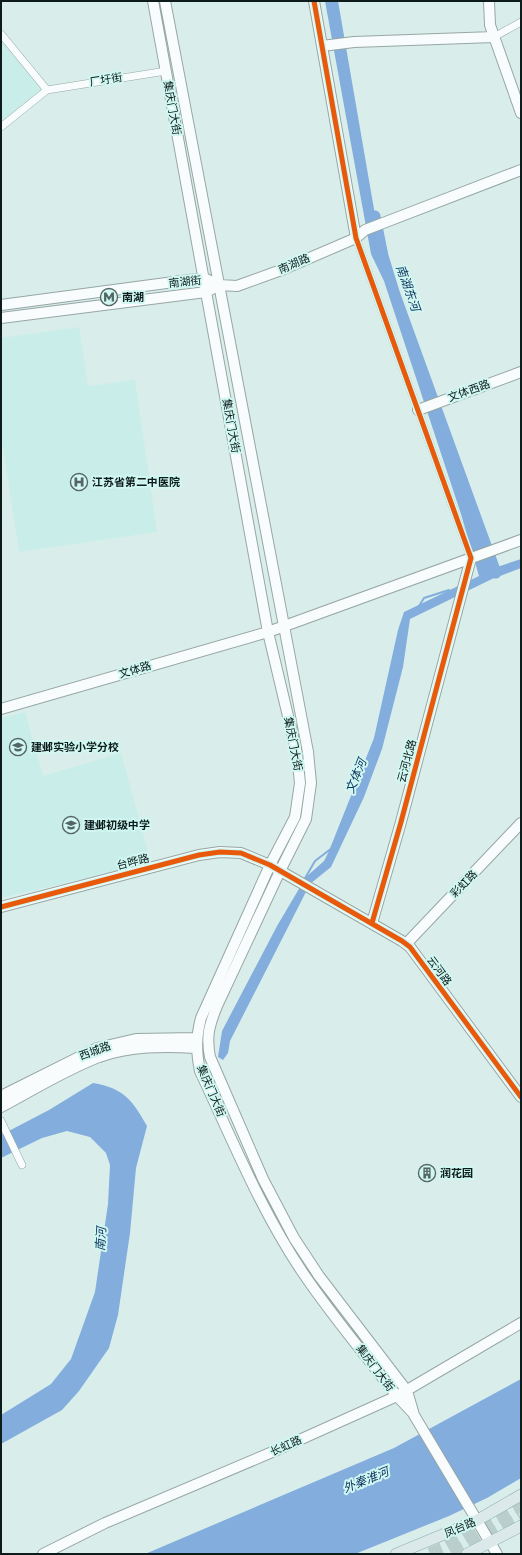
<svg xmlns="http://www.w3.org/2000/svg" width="522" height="1555" viewBox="0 0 522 1555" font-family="'Work Sans','Noto Sans SC',sans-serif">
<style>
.built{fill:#c9ede8}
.water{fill:#82addd}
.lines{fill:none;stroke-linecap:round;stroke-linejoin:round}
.stream{stroke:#82addd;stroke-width:2}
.river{stroke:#82addd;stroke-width:11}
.highway-tunnel{stroke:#bacecc;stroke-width:13;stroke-dasharray:13 6;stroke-linecap:butt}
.street-casing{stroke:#96a6a4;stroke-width:8}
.secondary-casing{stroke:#96a6a4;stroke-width:12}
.primary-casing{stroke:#8da9ac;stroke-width:12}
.street{stroke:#f9fcfc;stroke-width:7}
.secondary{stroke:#f9fcfc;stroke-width:10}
.primary{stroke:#dce9eb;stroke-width:11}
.cycleway-casing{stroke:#d0f7f1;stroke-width:8}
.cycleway{stroke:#e8590c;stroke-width:5}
.labels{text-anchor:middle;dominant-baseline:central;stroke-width:4;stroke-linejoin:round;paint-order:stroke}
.street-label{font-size:11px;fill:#0d1b1a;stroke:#d0f7f1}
.poi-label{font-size:11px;font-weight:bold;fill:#0d1b1a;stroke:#d0f7f1;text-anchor:start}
.water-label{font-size:12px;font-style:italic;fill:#0f3461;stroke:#d0f7f1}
</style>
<rect width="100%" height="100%" fill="#d9eeeb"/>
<path class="built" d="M 1,34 L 47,90 L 1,127 Z
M 79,327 L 88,386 L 135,380 L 157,532 L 19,552 L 1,433 L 1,338 Z
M 25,712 L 43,776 L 121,753 L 151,863 L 1,898 L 1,718 Z"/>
<path class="water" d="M 325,1 L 338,1 L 384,267 L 469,498 L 491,567 L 494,568 L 521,559 L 521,568 L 492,579 L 410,619 L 403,667 L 382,749 L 364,797 L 331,867 L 310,884 L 230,1041 L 228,1053 L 223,1060 L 218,1057 L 222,1031 L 277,926 L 306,877 L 324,861 L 329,851 L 374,738 L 398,630 L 404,612 L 479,576 L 461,514 L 384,281 L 371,254 Z
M 93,1083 C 124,1088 133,1101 147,1126 L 136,1168 L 130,1233 L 118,1315 L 109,1348 L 79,1391 L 62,1410 L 1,1444 L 1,1415 L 51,1384 L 71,1359 L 95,1292 L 108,1204 L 110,1165 L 106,1153 L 90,1137 L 67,1131 L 42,1138 L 1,1158 L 1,1135 L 49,1110 Z
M 521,1379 L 521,1478 L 487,1498 L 449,1516 L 355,1554 L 145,1554 L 394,1448 Z"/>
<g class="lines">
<path class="stream" d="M 419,606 L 424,598 L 449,590
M 304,880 L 315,861 L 332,848"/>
<path class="river" d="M 375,216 L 383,256 L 395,295 L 496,573"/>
<path class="highway-tunnel" d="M 430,1554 L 447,1547 L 521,1505
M 452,1554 L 521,1518"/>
<g class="street-casing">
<path id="street" d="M 1,34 L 47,90
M 494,37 L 521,22
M 1,127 L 47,90 L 166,71
M 356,238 L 471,558
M 1,1121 L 22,1165"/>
</g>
<g class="secondary-casing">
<path id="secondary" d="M 153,1 L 268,632 L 297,754 L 300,783 L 295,817 L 270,865 L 201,1018 C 196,1037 196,1051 200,1071 C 232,1139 261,1211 303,1273 C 332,1316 366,1356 397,1396 L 412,1412
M 165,1 L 308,752 L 311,783 L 306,819 L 280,871 L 217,1006 C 209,1026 206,1036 210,1057 L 263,1179 L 294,1238 L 319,1276 L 407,1391 L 414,1415 L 497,1554
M 314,1 L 356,238
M 489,1 L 490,25 L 521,113
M 322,46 L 354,42 L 494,37
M 1,305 L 204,278 L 219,285 L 237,286 L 284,269 L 356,238 L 365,230 L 521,170
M 1,318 L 206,292 L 212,289
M 418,410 L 521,372
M 1,709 L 268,632 L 521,540
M 1,907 L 199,855 L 220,852 L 241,853 L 270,865 L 402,941 L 410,947 L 521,1097
M 372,923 L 401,822 L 471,558
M 406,944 L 521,823
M 1,1096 L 97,1048 L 136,1039 L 197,1038
M 1,1107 C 33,1090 65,1070 99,1057 C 130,1046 164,1046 196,1048
M 43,1554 L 105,1523 L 277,1450 L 397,1396 L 521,1323"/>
</g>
<g class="primary-casing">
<path id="primary" d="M 396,1554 L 476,1521 L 521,1495
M 467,1554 L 521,1526"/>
</g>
<use href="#street" class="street"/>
<use href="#secondary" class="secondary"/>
<use href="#primary" class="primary"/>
<g class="cycleway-casing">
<path id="cycleway" d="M 314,1 L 356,238 L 471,558 L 401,822 L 372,923
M 1,907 L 199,855 L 220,852 L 241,853 L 270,865 L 402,941 L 410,947 L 521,1097"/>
</g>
<use href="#cycleway" class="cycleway"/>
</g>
<defs>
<g id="metro-ring" transform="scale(0.9)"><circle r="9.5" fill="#d0f7f1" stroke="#546563" stroke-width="1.5"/><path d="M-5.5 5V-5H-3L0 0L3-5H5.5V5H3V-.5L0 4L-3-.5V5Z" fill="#546563"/></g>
<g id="hospital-ring" transform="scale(0.9)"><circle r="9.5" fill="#d0f7f1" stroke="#546563" stroke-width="1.5"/><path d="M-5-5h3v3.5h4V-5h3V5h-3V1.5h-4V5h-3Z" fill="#546563"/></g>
<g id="school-ring" transform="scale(0.9)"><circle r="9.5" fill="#d0f7f1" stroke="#546563" stroke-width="1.5"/><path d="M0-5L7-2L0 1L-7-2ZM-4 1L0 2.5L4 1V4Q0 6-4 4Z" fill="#546563"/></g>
<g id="building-ring" transform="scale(0.9)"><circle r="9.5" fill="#d0f7f1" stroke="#546563" stroke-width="1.5"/><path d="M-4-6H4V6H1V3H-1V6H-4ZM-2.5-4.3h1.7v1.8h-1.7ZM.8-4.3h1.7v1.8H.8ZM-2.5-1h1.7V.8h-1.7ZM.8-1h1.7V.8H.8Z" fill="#546563"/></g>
</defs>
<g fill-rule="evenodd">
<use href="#metro-ring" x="109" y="297"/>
<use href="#hospital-ring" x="79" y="482"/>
<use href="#school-ring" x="18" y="747"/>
<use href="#school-ring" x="71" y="825"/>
<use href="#building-ring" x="427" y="1173"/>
</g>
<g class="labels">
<g class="street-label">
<text transform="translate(106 80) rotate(-9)">厂圩街</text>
<text transform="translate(172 108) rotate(80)">集庆门大街</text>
<text transform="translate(294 264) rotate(-23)">南湖路</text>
<text transform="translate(185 282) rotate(-6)">南湖街</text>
<text transform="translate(469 391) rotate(-20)">文体西路</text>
<text transform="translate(231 426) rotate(80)">集庆门大街</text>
<text transform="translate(135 670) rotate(-16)">文体路</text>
<text transform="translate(293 744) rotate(79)">集庆门大街</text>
<text transform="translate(407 761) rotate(-75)">云河北路</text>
<text transform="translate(133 862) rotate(-14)">台晔路</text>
<text transform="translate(464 884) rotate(-46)">彩虹路</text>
<text transform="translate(439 971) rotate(54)">云河路</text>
<text transform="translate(95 1051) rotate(-20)">西城路</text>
<text transform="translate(211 1091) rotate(67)">集庆门大街</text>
<text transform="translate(375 1368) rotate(53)">集庆门大街</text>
<text transform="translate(286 1446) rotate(-24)">长虹路</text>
<text transform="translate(460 1528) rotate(-23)">凤台路</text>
</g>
<g class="poi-label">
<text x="122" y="297">南湖</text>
<text x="92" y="482">江苏省第二中医院</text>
<text x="31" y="747">建邺实验小学分校</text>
<text x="84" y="825">建邺初级中学</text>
<text x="440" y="1173">润花园</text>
</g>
<g class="water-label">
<text transform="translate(408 288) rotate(70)">南湖东河</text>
<text transform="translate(356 776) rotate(-68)">文体河</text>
<text transform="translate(101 1239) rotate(-87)">南河</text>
<text transform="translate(366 1480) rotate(-22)">外秦淮河</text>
</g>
</g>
<rect width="522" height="1555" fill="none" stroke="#0d1b1a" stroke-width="4"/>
</svg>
